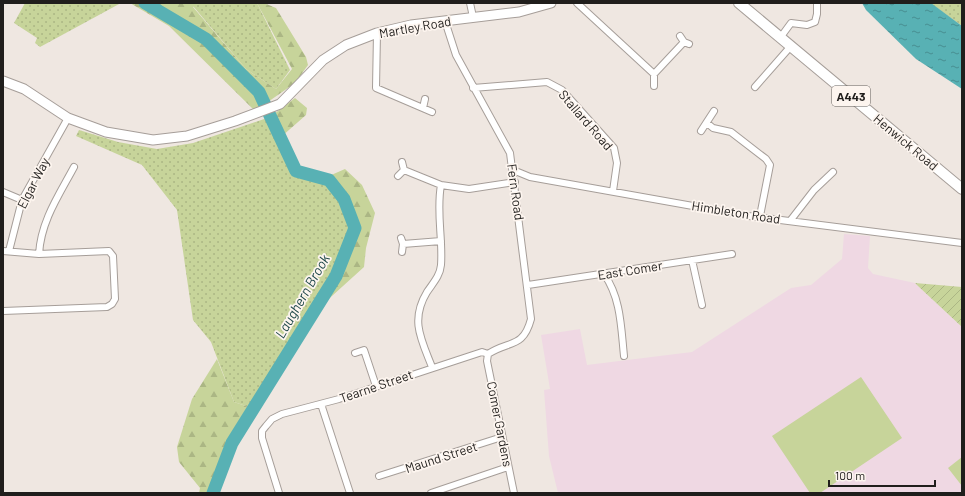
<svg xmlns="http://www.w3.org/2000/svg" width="965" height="496" viewBox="0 0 965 496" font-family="Barlow,sans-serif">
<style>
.commercial{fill:#efd8e3}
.grass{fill:url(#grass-dots)}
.forest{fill:url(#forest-firs)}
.garden{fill:url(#garden-furrows)}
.pitch{fill:#c7d49a}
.water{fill:url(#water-ripples)}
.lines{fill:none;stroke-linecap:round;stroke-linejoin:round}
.river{stroke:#58b1b4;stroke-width:13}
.street-casing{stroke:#a69e99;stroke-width:8}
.secondary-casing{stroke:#a69e99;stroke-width:11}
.primary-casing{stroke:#a69e99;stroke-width:12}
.street{stroke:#fff;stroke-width:6}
.secondary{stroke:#fff;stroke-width:9}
.primary{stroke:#fff;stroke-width:10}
.labels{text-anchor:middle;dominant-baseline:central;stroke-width:3.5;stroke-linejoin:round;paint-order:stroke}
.shield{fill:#fdf5ef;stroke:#625e5b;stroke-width:1}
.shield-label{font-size:12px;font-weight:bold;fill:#201e1c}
.street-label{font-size:13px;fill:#201e1c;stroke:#fdf5ef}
.water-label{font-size:14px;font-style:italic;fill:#1f484a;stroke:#fdf5ef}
</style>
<defs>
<pattern id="grass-dots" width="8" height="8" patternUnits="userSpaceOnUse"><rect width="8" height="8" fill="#c7d49a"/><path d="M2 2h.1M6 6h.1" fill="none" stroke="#abb684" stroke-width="1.8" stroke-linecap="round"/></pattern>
<pattern id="forest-firs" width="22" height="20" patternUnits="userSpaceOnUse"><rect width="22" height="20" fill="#c7d49a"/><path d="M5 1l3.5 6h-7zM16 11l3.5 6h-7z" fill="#abb684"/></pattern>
<pattern id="garden-furrows" width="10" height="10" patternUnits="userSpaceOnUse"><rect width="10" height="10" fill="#c7d49a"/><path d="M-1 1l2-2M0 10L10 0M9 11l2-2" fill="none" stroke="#abb684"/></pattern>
<pattern id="water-ripples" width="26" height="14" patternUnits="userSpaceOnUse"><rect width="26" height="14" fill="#58b1b4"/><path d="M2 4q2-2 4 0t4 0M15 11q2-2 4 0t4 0" fill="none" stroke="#488f92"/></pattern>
</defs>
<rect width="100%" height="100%" fill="#efe7e1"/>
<path class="commercial" d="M 844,234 L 870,236 L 868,268 L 873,274 L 915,283 L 962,327 L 962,493 L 558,493 L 549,456 L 544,390 L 550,389 L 541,335 L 580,329 L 587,365 L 692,352 L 791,288 L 811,285 L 842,259 Z"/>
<path class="grass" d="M 25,3 L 121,3 L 40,47 L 35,43 L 37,38 L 14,23 Z
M 200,3 L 257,3 L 290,70 L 276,89 L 246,69 L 193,6 Z
M 931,3 L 962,3 L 962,26 L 933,5 Z
M 270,117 L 296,171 L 329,180 L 344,199 L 355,228 L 336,276 L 252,408 L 234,402 L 211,342 L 193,320 L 177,210 L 142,165 L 76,136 L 79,130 L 118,142 L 157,149 L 193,143 Z"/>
<path class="forest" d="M 130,3 L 200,3 L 193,7 L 246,69 L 276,89 L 292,69 L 257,3 L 264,3 L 276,8 L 306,57 L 308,65 L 295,83 L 255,111 L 169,26 Z
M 295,98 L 307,108 L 306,115 L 281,137 L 270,117 Z
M 345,169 L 362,185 L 375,213 L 366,248 L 364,267 L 311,315 L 336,276 L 355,228 L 344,200 L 329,180 L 322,179 Z
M 217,359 L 234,402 L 252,408 L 232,443 L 213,493 L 199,493 L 200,488 L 179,462 L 177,447 L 192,399 Z"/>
<path class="garden" d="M 915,283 L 962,287 L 962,327 L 918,286 Z"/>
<path class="pitch" d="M 861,377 L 902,438 L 820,493 L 810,493 L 772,436 Z
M 962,457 L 962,486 L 948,468 Z"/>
<path class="water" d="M 862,3 L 931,3 L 962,26 L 962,89 L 916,59 L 866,10 Z"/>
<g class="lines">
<path class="river" d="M 145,3 L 206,39 L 259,92 L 296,171 L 329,180 L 344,199 L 355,228 L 336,276 L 232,443 L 213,493"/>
<g class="street-casing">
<path id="street" d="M 470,3 L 473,17
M 577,3 L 654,74
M 445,21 L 456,55 L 510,153 L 531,319 C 523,349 509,340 488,354
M 377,33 L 376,88 L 432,112
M 680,36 L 684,42 L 689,44
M 780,38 L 791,23 L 807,25 L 815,22 L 817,14 L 817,3
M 654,86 L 654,74 L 684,42
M 755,87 L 791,46
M 473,88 L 547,82 L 562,90 L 614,148 L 617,163 L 613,191
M 423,108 L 425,99
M 707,123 L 713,128 L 731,132 L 766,159 L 770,165 L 760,216
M 701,131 L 714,111
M 404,170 L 441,185 L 469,189 L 515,182
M 513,170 L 530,177 L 749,216 L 962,243
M 398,176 L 404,170 L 402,162
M 3,192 L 22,200
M 790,221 L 814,190 L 833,172
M 401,238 L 403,244 L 402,252
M 403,244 L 441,241
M 3,251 L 39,254 L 109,251 L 113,256 L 115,299 L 112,304 L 107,307 L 3,311
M 9,251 L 22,200 L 68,118
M 39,254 C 41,221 59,195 74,167
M 692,260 L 702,305
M 604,274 C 621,298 621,327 624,356
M 528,285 L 732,254
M 355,353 L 364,350 L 376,386
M 488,354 L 487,361 L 514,493
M 432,367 C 421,339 410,320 427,292 C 433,283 440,276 441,265 C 443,238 436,212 441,185
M 321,404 L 350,493
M 379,476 L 502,437
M 279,493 L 262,438 L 262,431 L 266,426 L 272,419 L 282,414 L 339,399 L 482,352 L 488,354
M 431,493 L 508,467"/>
</g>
<g class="secondary-casing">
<path id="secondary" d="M 3,81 L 24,89 L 68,118 L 106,132 L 153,140 L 187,136 L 235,121 L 280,104 L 323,60 L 346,45 L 377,33 L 411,25 L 519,12 L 551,3"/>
</g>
<g class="primary-casing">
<path id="primary" d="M 739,3 L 962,189"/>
</g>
<use href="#street" class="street"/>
<use href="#secondary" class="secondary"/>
<use href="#primary" class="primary"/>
</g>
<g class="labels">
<rect class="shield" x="832" y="86" width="38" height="20" rx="3"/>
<g class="shield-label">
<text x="851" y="96">A443</text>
</g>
<g class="street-label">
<text transform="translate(415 27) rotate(-10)">Martley Road</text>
<text transform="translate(586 120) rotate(49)">Stallard Road</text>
<text transform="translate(906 142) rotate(40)">Henwick Road</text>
<text transform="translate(33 183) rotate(-63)">Elgar Way</text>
<text transform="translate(516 192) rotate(82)">Fern Road</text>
<text transform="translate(736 212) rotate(9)">Himbleton Road</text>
<text transform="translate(630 270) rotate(-9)">East Comer</text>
<text transform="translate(376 386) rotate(-19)">Tearne Street</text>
<text transform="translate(500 424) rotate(79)">Comer Gardens</text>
<text transform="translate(441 457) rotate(-18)">Maund Street</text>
</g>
<g class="water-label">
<text transform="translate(302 296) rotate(-60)">Laughern Brook</text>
</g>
</g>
<rect width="965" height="496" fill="none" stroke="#201e1c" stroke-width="8"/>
<path d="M829 480v6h106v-6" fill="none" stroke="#201e1c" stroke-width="2"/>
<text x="835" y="480" font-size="12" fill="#201e1c" stroke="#fdf5ef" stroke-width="3" paint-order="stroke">100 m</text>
</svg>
